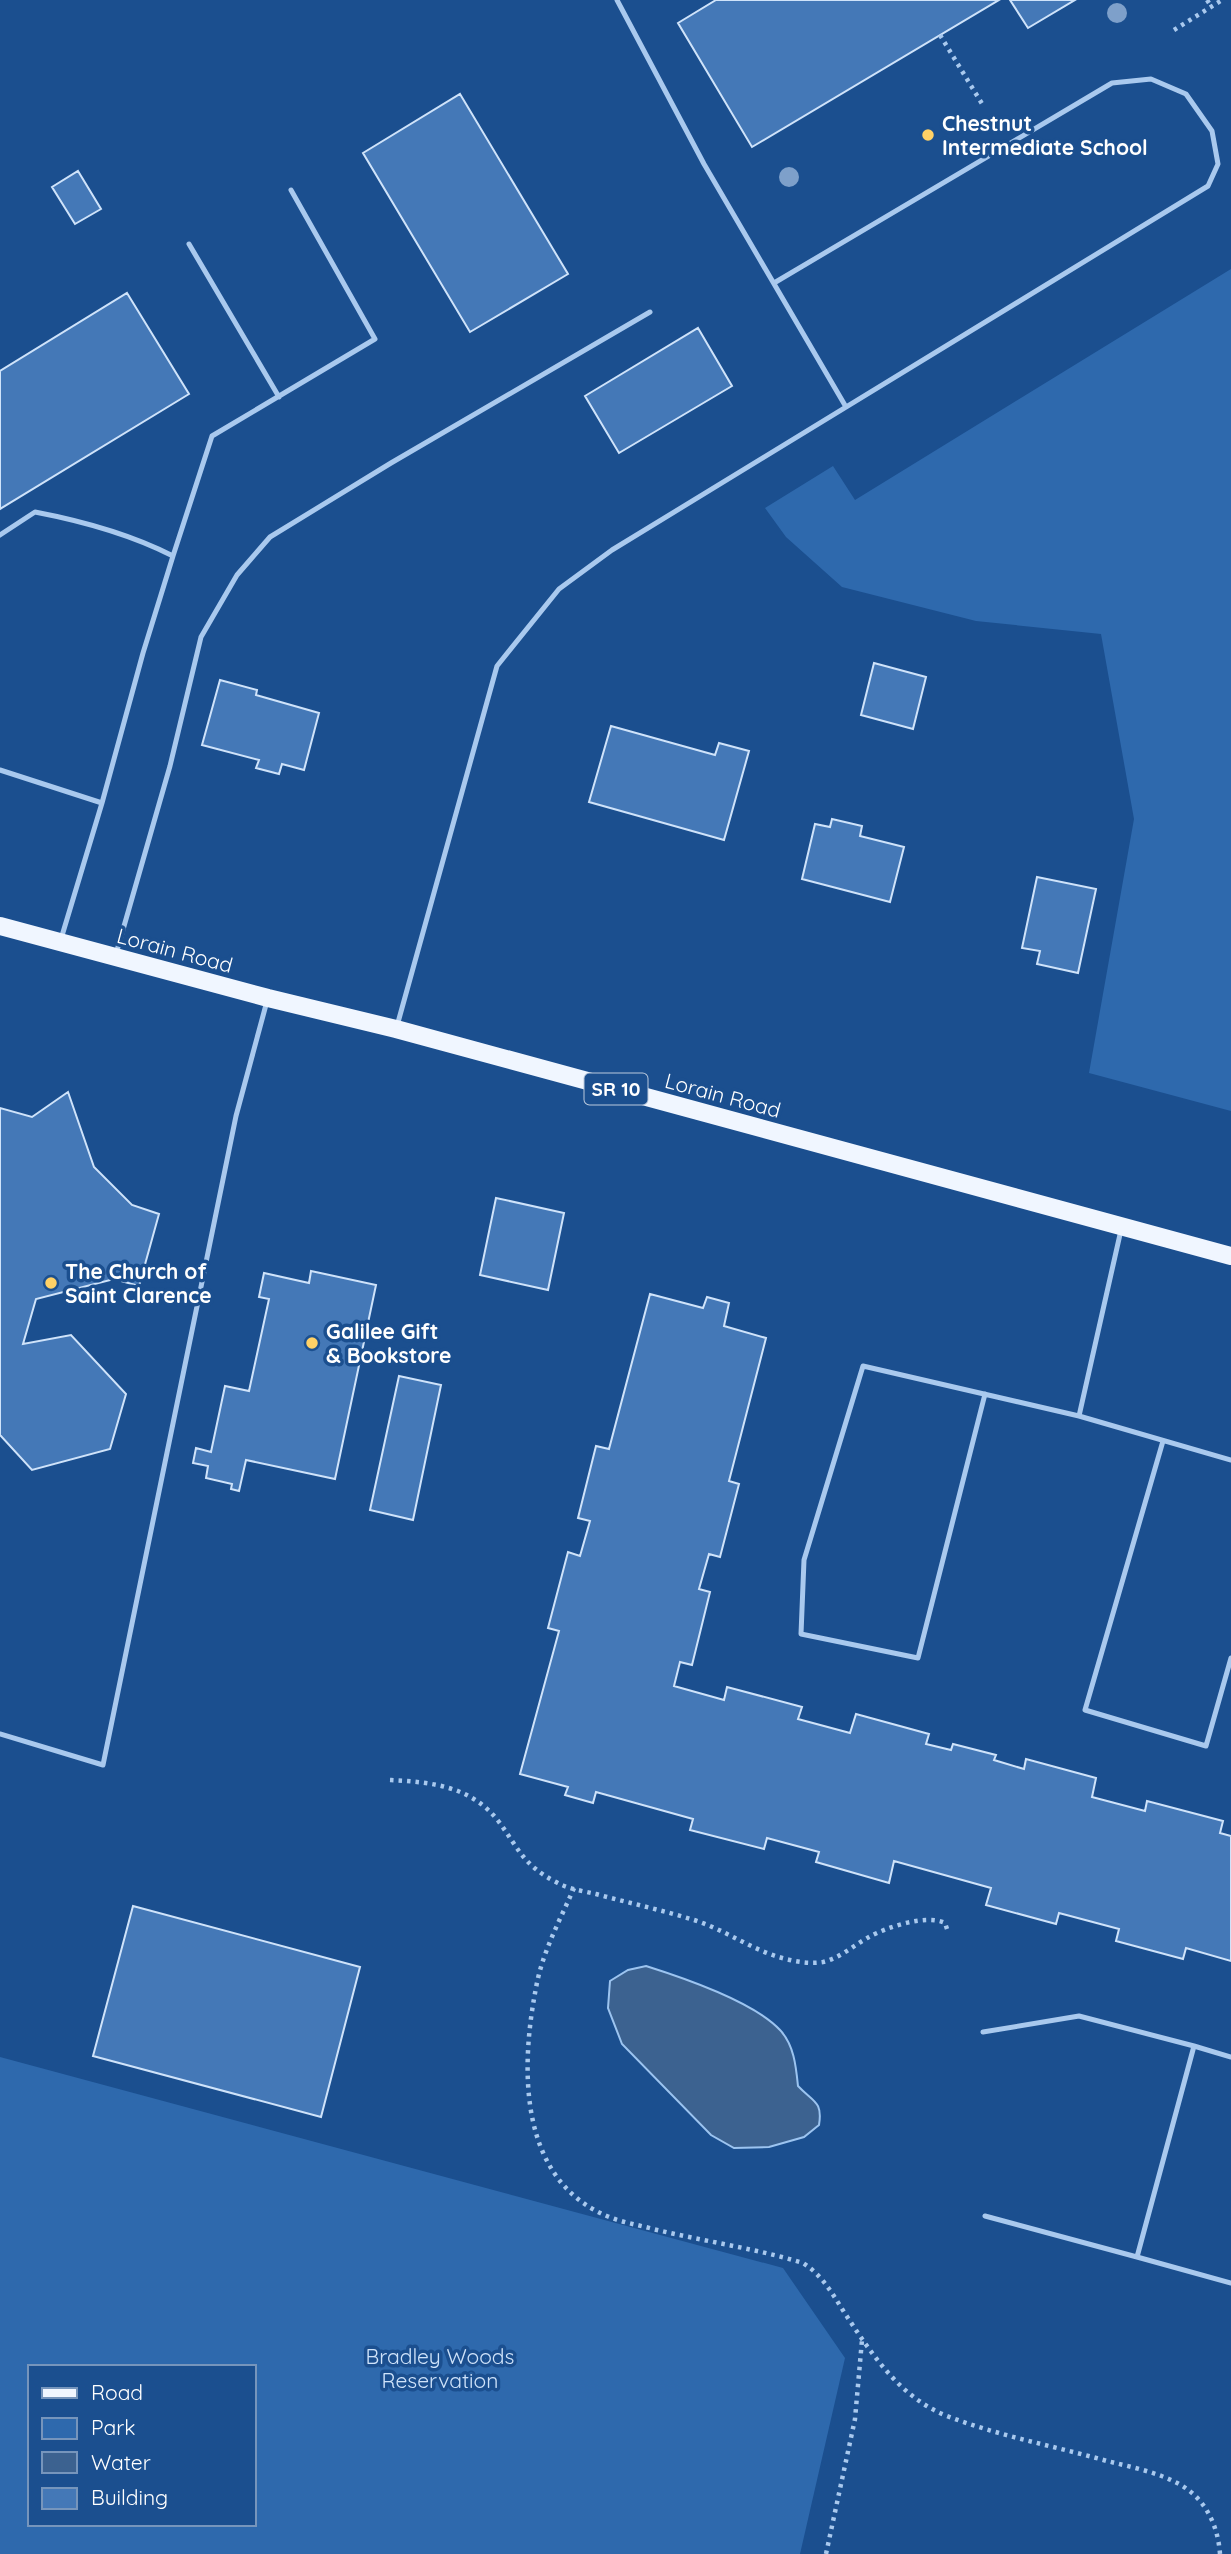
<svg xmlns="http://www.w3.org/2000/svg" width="1231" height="2554" viewBox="0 0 1231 2554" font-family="Quicksand,sans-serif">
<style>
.green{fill:#2e69ad;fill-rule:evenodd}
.water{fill:#3c6290;stroke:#9cc4f0;stroke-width:2}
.building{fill:#4478b7;stroke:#cfe3fa;stroke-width:2}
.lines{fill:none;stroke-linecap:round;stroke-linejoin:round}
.path{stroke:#a9c9ee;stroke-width:4.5;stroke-dasharray:3.5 5;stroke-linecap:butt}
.service{stroke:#a9c9ee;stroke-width:5}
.primary{stroke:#f0f6ff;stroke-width:18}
.tree{fill:#7ea0ca}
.poi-dot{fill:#ffd166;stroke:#1b4f8f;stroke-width:2.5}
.labels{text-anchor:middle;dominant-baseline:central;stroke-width:7;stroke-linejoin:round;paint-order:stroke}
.shield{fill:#1b4f8f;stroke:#bbcadd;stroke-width:2}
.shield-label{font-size:19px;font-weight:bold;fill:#fff}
.poi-label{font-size:21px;font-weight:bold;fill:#fff;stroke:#1b4f8f;text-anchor:start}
.street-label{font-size:21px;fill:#fff;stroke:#1b4f8f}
.park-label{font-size:21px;fill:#cfe3fa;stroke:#1b4f8f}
</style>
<rect width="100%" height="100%" fill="#1b4f8f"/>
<path class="green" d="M 1231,269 L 1231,1111 L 1089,1073 L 1134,819 L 1101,634 L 976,621 L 842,587 L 786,537 L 765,508 L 833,466 L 855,500 Z
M 0,2057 L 783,2268 L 845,2358 L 800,2554 L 0,2554 ZM 30,2367 L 254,2367 L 254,2524 L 30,2524 Z"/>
<path class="water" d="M 646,1966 C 684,1978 753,2001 780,2030 C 794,2045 796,2066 798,2086 C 813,2102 823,2101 819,2125 L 804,2137 L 769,2147 L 734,2148 L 711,2135 L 622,2044 L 608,2008 L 610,1981 L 628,1970 Z"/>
<path class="building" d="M 716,0 L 999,0 L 752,147 L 678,23 Z
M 1010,0 L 1075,0 L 1028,28 Z
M 460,94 L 568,274 L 470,332 L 363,153 Z
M 78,171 L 101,209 L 75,224 L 52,187 Z
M 127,293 L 189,394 L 0,509 L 0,371 Z
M 698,328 L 732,386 L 619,453 L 585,396 Z
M 874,663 L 926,677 L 913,729 L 861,715 Z
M 220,680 L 257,690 L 256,695 L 319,713 L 304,770 L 282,764 L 279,774 L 256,768 L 259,760 L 202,745 Z
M 611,726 L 715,755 L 719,743 L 749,751 L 724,840 L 589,802 Z
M 832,819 L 862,826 L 860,836 L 904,847 L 890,902 L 802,879 L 815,824 L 830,827 Z
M 1037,877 L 1096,889 L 1078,973 L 1037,964 L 1040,951 L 1022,948 Z
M 68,1092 L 94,1167 L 132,1205 L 159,1214 L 139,1286 L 114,1279 L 36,1299 L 23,1344 L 71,1335 L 126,1394 L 110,1449 L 32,1470 L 0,1435 L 0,1108 L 32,1117 Z
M 496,1198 L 564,1213 L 548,1290 L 480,1275 Z
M 311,1271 L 376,1285 L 335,1479 L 246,1460 L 239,1491 L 231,1489 L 232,1484 L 206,1478 L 208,1466 L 193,1463 L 196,1448 L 211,1452 L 225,1386 L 249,1391 L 269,1299 L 259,1297 L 264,1273 L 309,1283 Z
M 650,1294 L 703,1308 L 707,1297 L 729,1303 L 724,1326 L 766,1338 L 729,1481 L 739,1484 L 720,1557 L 709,1554 L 699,1589 L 710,1592 L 692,1665 L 680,1662 L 674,1686 L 724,1700 L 727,1687 L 802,1707 L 798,1719 L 850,1733 L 856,1714 L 929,1734 L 926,1744 L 951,1750 L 953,1744 L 996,1755 L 994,1760 L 1024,1769 L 1026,1759 L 1096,1778 L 1092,1797 L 1145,1811 L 1147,1801 L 1223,1821 L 1220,1833 L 1231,1836 L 1231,1961 L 1186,1948 L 1183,1959 L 1116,1941 L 1119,1929 L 1059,1913 L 1056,1924 L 986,1905 L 991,1888 L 894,1861 L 889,1883 L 816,1862 L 819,1852 L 767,1838 L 764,1849 L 690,1830 L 693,1819 L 596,1792 L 593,1803 L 565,1795 L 568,1787 L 520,1774 L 559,1631 L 548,1628 L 568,1552 L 580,1556 L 590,1521 L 578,1518 L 596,1446 L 609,1449 Z
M 399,1376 L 441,1385 L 413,1520 L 370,1510 Z
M 133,1906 L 360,1967 L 321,2117 L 93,2056 Z"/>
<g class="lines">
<path class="path" d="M 1207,0 L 1211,6
M 1174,30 L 1222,0
M 940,35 L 984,107
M 390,1780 C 431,1782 472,1786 499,1822 C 519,1849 523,1865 556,1882 C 568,1889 583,1891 596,1894 C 629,1903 662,1910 694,1920 C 726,1930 753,1951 786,1959 C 798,1962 811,1964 823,1962 C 840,1958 854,1945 869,1937 C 887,1927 926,1914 945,1923 L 947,1929
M 574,1888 C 560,1920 542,1953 536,1988 C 520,2069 518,2183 612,2218 C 625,2223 639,2225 653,2229 C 702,2241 754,2248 803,2263 C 822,2275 832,2293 844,2312 C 871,2353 899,2397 947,2416 C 999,2436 1054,2446 1107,2461 C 1131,2467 1157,2472 1179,2484 C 1205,2498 1218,2525 1220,2554
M 826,2554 L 855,2419 L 862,2340"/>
<path class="service" d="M 617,0 L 704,164 L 846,407
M 189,244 L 279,397
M 0,535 L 35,512 C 82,521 130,534 173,556 L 143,653 L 102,803
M 173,556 L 212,436 L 375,339 L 291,190
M 0,770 L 102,803 L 61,939
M 116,954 L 170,766 L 201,637 L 237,575 L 270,537 L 391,463 L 650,312
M 397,1026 L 497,666 L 559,589 L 612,550 L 1208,186 L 1218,164 L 1212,131 L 1186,94 L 1151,79 L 1112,83 L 774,283
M 1121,1230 L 1079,1416 L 1231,1460
M 985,1394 L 918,1658 L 801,1634 L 804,1560 L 863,1366 L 1079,1416
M 1163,1441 L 1085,1710 L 1206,1746 L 1231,1658
M 0,1734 L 103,1765 L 236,1116 L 267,1001
M 983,2032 L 1079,2016 L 1194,2046
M 1231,2057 L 1194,2046 L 1137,2257 L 1231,2283
M 985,2216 L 1137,2257"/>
<path class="primary" d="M 0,926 L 268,998 L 396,1029 L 1231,1256"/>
</g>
<g class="tree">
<circle cx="1117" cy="13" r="10"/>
<circle cx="789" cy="177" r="10"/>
</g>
<g class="poi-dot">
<circle cx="928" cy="135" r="7"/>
<circle cx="51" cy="1283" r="7"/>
<circle cx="312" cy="1343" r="7"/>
</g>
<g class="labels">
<rect class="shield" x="584.5" y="1073.5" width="63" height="31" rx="5"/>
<g class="shield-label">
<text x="616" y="1089">SR 10</text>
</g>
<g class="poi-label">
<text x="942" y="123">Chestnut<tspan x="942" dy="24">Intermediate School</tspan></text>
<text x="65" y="1271">The Church of<tspan x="65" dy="24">Saint Clarence</tspan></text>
<text x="326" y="1331">Galilee Gift<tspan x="326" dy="24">&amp; Bookstore</tspan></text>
</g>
<g class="street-label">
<text transform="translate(175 950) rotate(15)">Lorain Road</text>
<text transform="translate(723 1095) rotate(15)">Lorain Road</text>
</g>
<g class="park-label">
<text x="440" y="2356">Bradley Woods<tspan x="440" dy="24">Reservation</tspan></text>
</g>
</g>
<rect x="28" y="2365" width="228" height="161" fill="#1b4f8f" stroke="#7695bc" stroke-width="2"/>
<rect x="42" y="2388" width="35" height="10" fill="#f0f6ff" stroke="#7695bc" stroke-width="2"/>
<text x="91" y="2400" font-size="21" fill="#ffffff">Road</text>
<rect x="42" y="2418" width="35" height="21" fill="#2e69ad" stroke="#7695bc" stroke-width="2"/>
<text x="91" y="2435" font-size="21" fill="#ffffff">Park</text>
<rect x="42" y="2452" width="35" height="21" fill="#3c6290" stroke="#7695bc" stroke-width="2"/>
<text x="91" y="2470" font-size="21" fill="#ffffff">Water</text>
<rect x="42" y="2488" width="35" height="21" fill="#4478b7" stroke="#7695bc" stroke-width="2"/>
<text x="91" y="2505" font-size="21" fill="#ffffff">Building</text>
</svg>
